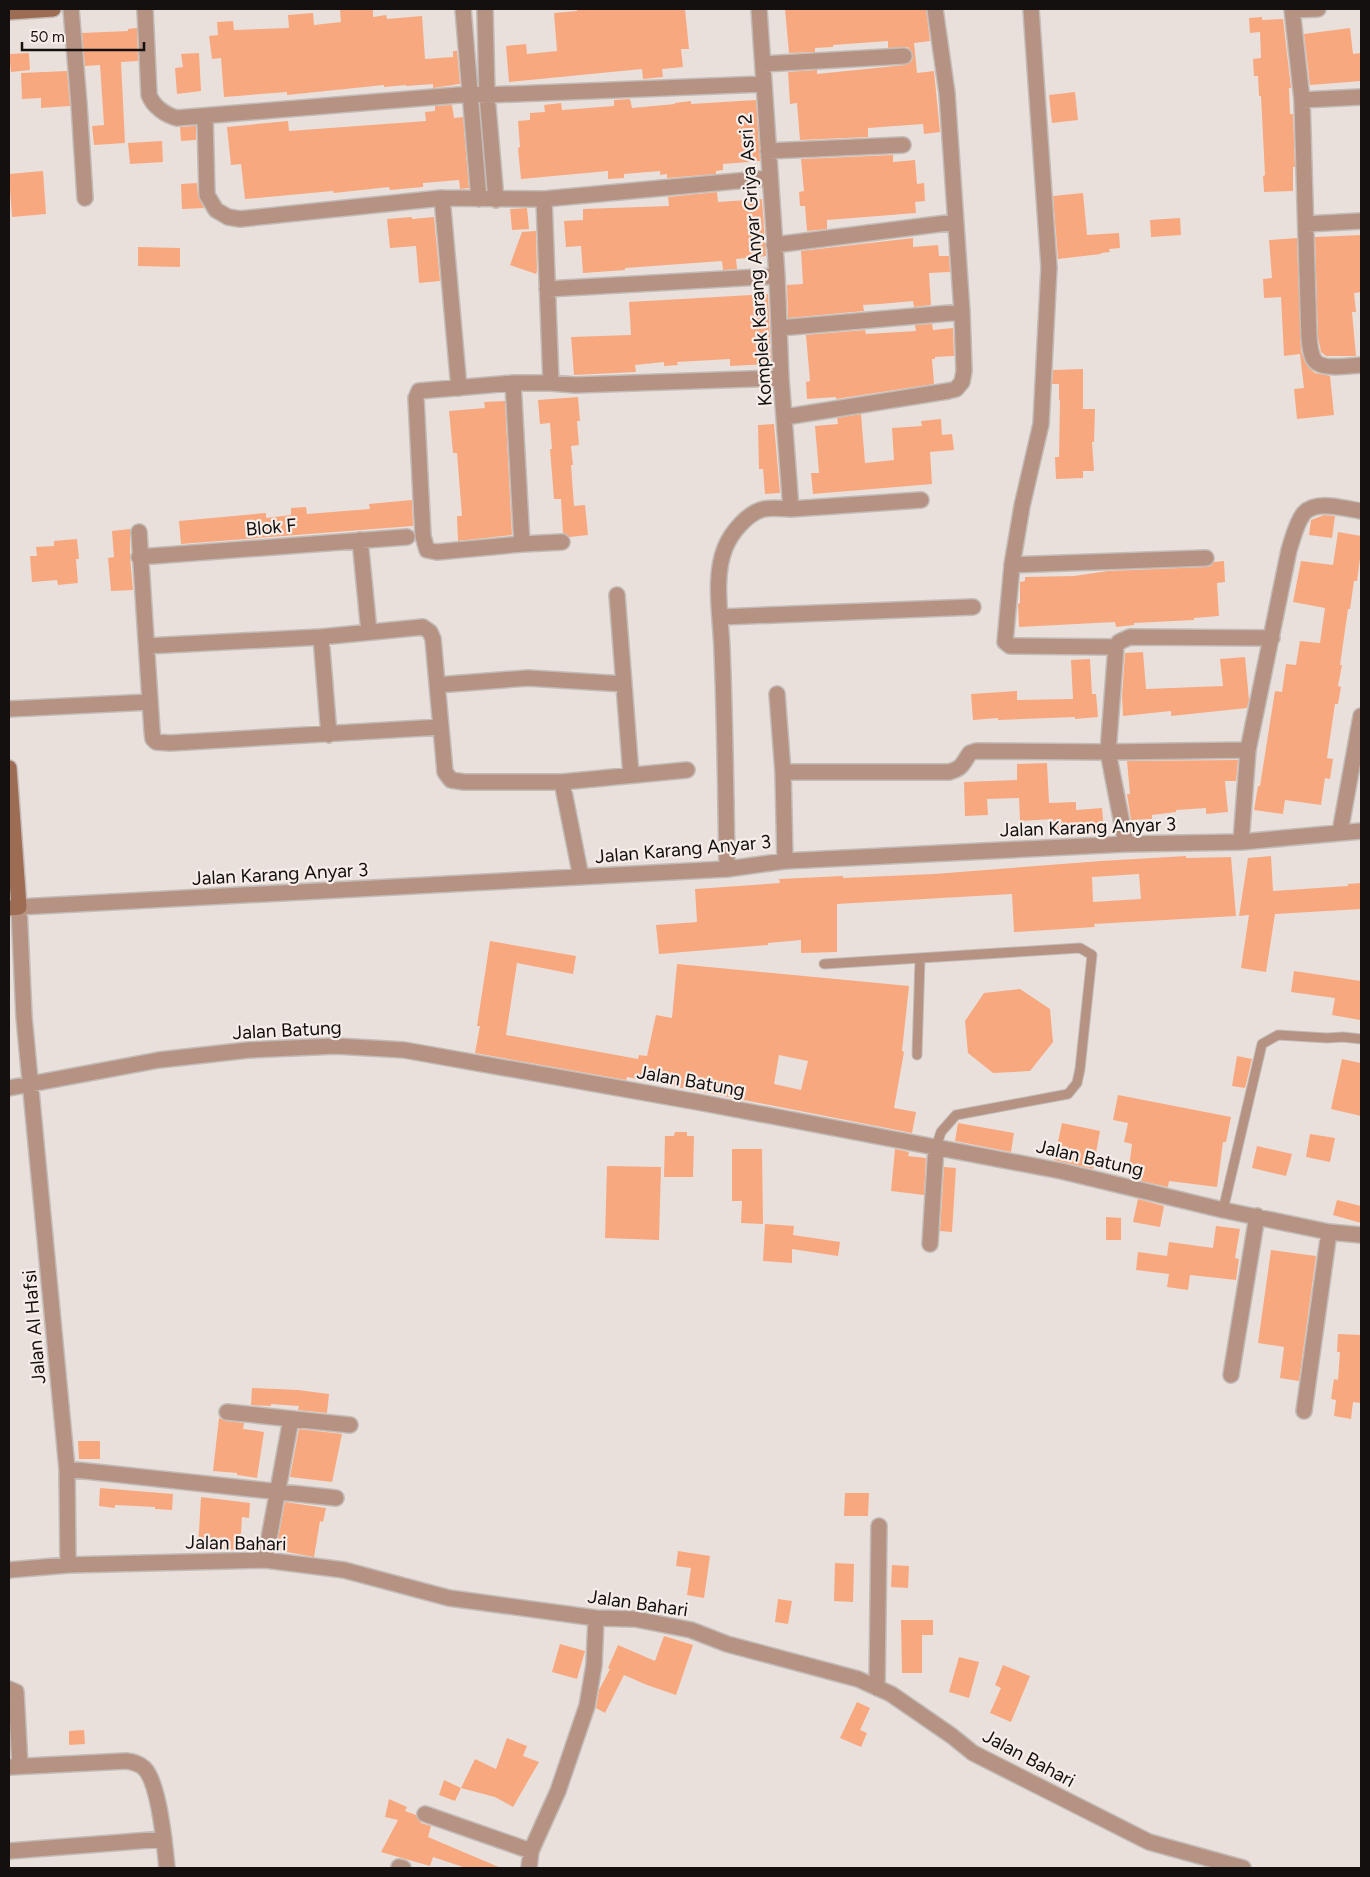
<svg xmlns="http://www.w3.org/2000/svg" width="1370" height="1877" viewBox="0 0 1370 1877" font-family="Figtree,sans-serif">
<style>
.building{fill:#f8a87f;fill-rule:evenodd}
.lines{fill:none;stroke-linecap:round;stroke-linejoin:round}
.lane-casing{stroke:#c2bbb7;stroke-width:11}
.street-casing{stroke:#c2bbb7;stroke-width:18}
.secondary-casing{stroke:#c2bbb7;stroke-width:18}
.lane{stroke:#b69282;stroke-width:9}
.street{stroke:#b69282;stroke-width:15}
.secondary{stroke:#9e6b53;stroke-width:15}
.labels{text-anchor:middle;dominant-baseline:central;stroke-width:4.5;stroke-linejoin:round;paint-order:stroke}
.street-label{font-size:19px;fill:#13100f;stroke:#f6ede9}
</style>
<rect width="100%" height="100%" fill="#e9e0dc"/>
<path class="building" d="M 373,9 L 373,17 L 386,15 L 387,19 L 422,16 L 425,59 L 453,57 L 453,51 L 457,51 L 460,84 L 433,88 L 433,84 L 406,86 L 406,85 L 384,87 L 384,85 L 287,95 L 287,92 L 224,97 L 221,58 L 212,59 L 209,36 L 218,35 L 217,22 L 233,21 L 234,30 L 289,28 L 288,15 L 313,13 L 314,25 L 341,22 L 340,10 Z
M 577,9 L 685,9 L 689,49 L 681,49 L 683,67 L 662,69 L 663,77 L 643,79 L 642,69 L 509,82 L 506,46 L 526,44 L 527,54 L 557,51 L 554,13 L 577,11 Z
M 785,9 L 926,9 L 930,41 L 914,43 L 917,73 L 934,71 L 940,132 L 924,134 L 923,124 L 868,128 L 868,137 L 800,140 L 797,103 L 790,104 L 788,72 L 817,70 L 817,74 L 905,65 L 912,61 L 913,55 L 908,47 L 888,48 L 888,41 L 833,45 L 833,47 L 815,48 L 815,52 L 789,53 Z
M 1262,17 L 1262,20 L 1283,19 L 1291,88 L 1289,88 L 1290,114 L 1293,114 L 1295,167 L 1293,167 L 1293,191 L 1264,192 L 1263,176 L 1265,175 L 1261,96 L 1259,96 L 1258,76 L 1254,76 L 1253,59 L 1261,58 L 1260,32 L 1250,33 L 1249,18 Z
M 137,28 L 138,61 L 121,62 L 125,143 L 94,145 L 92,126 L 104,125 L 100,65 L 85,66 L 82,33 L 128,31 L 128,29 Z
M 1350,28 L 1353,54 L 1361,53 L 1361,81 L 1310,85 L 1304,34 Z
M 29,53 L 30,70 L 11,72 L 9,54 Z
M 199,53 L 201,91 L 177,94 L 175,68 L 183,67 L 181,54 Z
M 67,71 L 70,106 L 41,108 L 41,98 L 22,99 L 21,73 Z
M 1075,92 L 1078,120 L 1052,123 L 1049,95 Z
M 630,99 L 632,108 L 675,104 L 675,103 L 691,101 L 691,104 L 756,100 L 760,161 L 723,164 L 723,170 L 716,171 L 716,174 L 667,178 L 667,174 L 660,175 L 660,171 L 624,174 L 624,178 L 608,179 L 608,171 L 521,179 L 518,148 L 520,147 L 518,121 L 530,120 L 530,113 L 545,112 L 544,105 L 561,103 L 562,110 L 614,106 L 614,100 Z
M 452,105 L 454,118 L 463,117 L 469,188 L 460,189 L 459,180 L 423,183 L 423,187 L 390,190 L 389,187 L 334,193 L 333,191 L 245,199 L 241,164 L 231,165 L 227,127 L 288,121 L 289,131 L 426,121 L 425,112 L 435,111 L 435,106 Z
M 196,126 L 196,140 L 181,141 L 180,127 Z
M 162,141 L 163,162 L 130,164 L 128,143 Z
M 893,155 L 893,162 L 915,160 L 917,184 L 924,183 L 925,201 L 915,202 L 916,213 L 827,220 L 827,229 L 807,231 L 805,206 L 800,206 L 799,192 L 804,191 L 801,159 Z
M 43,171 L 46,214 L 12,217 L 9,174 Z
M 197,183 L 198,196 L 204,208 L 182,209 L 181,184 Z
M 717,192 L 718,202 L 762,199 L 766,256 L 736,259 L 737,269 L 723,270 L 722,261 L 625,268 L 625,270 L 583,273 L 581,246 L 566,247 L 564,221 L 583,220 L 583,209 L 669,206 L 668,197 Z
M 1083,193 L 1087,235 L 1119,233 L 1120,248 L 1109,249 L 1110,252 L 1101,253 L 1101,254 L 1058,259 L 1053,196 Z
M 527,208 L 529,229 L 512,230 L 510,209 Z
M 412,217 L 412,219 L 434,217 L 440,281 L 419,283 L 416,246 L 390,248 L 387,219 Z
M 1180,218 L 1181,235 L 1151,237 L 1150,220 Z
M 536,231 L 537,271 L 536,274 L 510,265 L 522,232 Z
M 1361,235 L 1361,292 L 1354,293 L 1356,312 L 1352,312 L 1356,356 L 1326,356 L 1321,352 L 1318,337 L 1315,237 Z
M 913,238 L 913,247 L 938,245 L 939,256 L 949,256 L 950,272 L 929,273 L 931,305 L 914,307 L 913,301 L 880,304 L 863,305 L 864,311 L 788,318 L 787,285 L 803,284 L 801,251 Z
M 1297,238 L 1301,352 L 1305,362 L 1309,368 L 1315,373 L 1330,376 L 1334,415 L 1297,419 L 1294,389 L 1304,388 L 1300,354 L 1284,356 L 1281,297 L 1264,298 L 1263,279 L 1272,278 L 1269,240 Z
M 138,247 L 180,248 L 180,267 L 138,266 Z
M 768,294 L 771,364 L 730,366 L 730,359 L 677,362 L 678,365 L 664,366 L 664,362 L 635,365 L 636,372 L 574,375 L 571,337 L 631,335 L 629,302 Z
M 932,324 L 933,330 L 953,328 L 954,356 L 935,357 L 935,359 L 932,359 L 934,384 L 836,399 L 836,397 L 807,399 L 806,382 L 810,381 L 806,335 L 865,330 L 866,334 L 916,331 L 915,325 Z
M 1083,369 L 1083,409 L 1095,409 L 1094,442 L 1092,442 L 1094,471 L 1083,471 L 1083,478 L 1056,479 L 1055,457 L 1059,457 L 1060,400 L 1059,400 L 1059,384 L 1052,384 L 1053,370 Z
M 578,397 L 580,421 L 577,421 L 579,445 L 571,446 L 573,465 L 571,465 L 574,506 L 585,505 L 588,535 L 570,537 L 563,533 L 561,499 L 554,499 L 550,449 L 552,449 L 550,423 L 540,424 L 538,400 Z
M 505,401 L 512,535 L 458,541 L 457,516 L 462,516 L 457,453 L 453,453 L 449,411 L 485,408 L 484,402 Z
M 861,414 L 865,463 L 894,460 L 892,428 L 922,426 L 921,421 L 941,419 L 942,435 L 952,434 L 954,450 L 930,452 L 932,484 L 813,494 L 811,473 L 819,473 L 815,426 L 838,424 L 837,418 Z
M 774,424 L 780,493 L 765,494 L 763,469 L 759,469 L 758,425 Z
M 412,500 L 413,526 L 181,544 L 179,521 L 266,513 L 266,518 L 291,515 L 291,508 L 306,507 L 307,514 L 370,509 L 369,504 Z
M 1324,515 L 1335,516 L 1332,538 L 1309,535 L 1311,520 Z
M 130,529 L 130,557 L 133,590 L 111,591 L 108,558 L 114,557 L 112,531 Z
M 1338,532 L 1361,536 L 1361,551 L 1357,581 L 1354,581 L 1350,609 L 1348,609 L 1340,665 L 1342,665 L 1338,686 L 1341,687 L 1338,704 L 1335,704 L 1327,758 L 1333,759 L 1330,779 L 1325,778 L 1321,805 L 1285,800 L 1283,814 L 1254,810 L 1258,786 L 1260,786 L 1275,691 L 1282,692 L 1286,664 L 1296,665 L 1300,641 L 1320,643 L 1325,608 L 1293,602 L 1301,561 L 1333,565 Z
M 77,539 L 79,559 L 76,559 L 78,583 L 58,585 L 57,580 L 32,582 L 30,556 L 37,556 L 36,547 L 54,546 L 54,541 Z
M 1224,561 L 1225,582 L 1217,583 L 1219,616 L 1194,618 L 1194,620 L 1134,623 L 1134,625 L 1116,627 L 1115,622 L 1019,627 L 1018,604 L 1020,603 L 1020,582 L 1025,581 L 1025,577 L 1074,576 L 1108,571 L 1206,567 L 1211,566 L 1214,562 Z
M 1143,652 L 1146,689 L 1223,686 L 1220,659 L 1245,657 L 1249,700 L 1247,708 L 1171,716 L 1171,711 L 1123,716 L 1122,697 L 1125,653 Z
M 1090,659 L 1092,694 L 1096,694 L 1098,717 L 1075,719 L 1075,717 L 998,720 L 998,718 L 973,720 L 971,694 L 1017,691 L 1017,700 L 1073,699 L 1071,660 Z
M 1238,760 L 1236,781 L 1225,781 L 1228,812 L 1206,814 L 1206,808 L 1176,810 L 1176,812 L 1152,815 L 1152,819 L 1131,820 L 1127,794 L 1130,794 L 1127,761 Z
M 1047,763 L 1049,803 L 1076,802 L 1076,810 L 1102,808 L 1104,831 L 1080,833 L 1080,829 L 1054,831 L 1053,819 L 1020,821 L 1019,798 L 987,799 L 988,815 L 965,816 L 964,782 L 1017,780 L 1017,764 Z
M 1186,856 L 1186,858 L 1231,857 L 1236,916 L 1094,924 L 1095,927 L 1014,932 L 1012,894 L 837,904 L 837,952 L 801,953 L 801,940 L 768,943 L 768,945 L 659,954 L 656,925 L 697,922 L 695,889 L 780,883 L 779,879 L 843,876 L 843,878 L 934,874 L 1101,861 ZM 1139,874 L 1141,899 L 1093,902 L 1092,877 Z
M 1271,856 L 1273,891 L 1348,886 L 1348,884 L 1361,883 L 1361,909 L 1275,914 L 1266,972 L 1241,968 L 1249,915 L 1239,916 L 1248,858 Z
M 490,941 L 576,956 L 573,974 L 517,963 L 506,1035 L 638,1059 L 639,1055 L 647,1056 L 656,1015 L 672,1018 L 677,964 L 909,986 L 902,1051 L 904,1052 L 894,1108 L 916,1112 L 912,1133 L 627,1077 L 626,1080 L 475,1053 L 480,1026 L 477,1026 ZM 779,1055 L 808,1061 L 801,1090 L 774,1084 Z
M 1294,971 L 1361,981 L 1360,1020 L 1332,1015 L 1335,998 L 1291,992 Z
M 1020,989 L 1050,1009 L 1053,1042 L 1030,1071 L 993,1073 L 968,1053 L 965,1021 L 984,993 Z
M 1237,1056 L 1252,1059 L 1245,1088 L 1232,1086 Z
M 1342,1059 L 1361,1063 L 1361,1116 L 1331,1109 Z
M 1118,1095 L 1231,1117 L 1226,1142 L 1223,1142 L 1217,1187 L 1169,1181 L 1168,1187 L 1141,1181 L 1142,1178 L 1128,1176 L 1132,1144 L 1124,1142 L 1128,1123 L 1113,1120 Z
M 958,1123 L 1014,1133 L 1011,1152 L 955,1141 Z
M 1062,1123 L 1100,1131 L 1093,1169 L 1054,1160 Z
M 675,1132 L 687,1132 L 687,1136 L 694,1136 L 693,1177 L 664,1177 L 665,1136 L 674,1136 Z
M 1310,1134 L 1335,1138 L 1330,1162 L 1306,1157 Z
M 1257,1146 L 1292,1154 L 1286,1176 L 1252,1168 Z
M 732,1149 L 762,1149 L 763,1224 L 741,1223 L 742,1201 L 732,1201 Z
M 895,1149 L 909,1152 L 908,1156 L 926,1158 L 924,1195 L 891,1191 Z
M 607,1166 L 661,1167 L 659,1240 L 605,1238 Z
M 944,1167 L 956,1168 L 952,1232 L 940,1231 Z
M 1138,1199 L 1164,1206 L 1160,1227 L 1133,1222 Z
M 1337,1200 L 1361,1206 L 1361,1223 L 1333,1215 Z
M 1106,1217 L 1121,1218 L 1121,1240 L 1106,1240 Z
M 765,1224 L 794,1226 L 793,1235 L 840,1242 L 838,1256 L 792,1249 L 792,1263 L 763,1261 Z
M 1216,1226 L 1240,1229 L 1235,1258 L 1239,1259 L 1236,1280 L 1190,1275 L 1188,1290 L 1167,1287 L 1169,1274 L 1136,1270 L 1138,1252 L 1167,1256 L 1169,1242 L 1213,1248 Z
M 1271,1250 L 1316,1256 L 1299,1381 L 1280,1378 L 1284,1347 L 1258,1343 Z
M 1338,1334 L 1361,1335 L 1361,1403 L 1353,1402 L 1351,1419 L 1334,1416 L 1336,1400 L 1331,1399 L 1334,1379 L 1338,1380 L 1340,1352 L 1337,1352 Z
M 252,1388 L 298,1390 L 329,1394 L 327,1413 L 298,1410 L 299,1406 L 271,1404 L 271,1406 L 251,1405 Z
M 219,1418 L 226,1421 L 244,1423 L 243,1429 L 264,1432 L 257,1478 L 237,1475 L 237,1473 L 213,1471 Z
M 299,1429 L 342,1434 L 332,1482 L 290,1477 Z
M 78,1441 L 100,1441 L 100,1459 L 79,1459 Z
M 100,1488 L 173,1494 L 172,1510 L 155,1509 L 155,1507 L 115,1505 L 115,1508 L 99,1506 Z
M 845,1493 L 869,1493 L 868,1516 L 844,1516 Z
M 201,1497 L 250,1503 L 249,1518 L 242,1517 L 240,1550 L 198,1548 Z
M 285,1502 L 326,1508 L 323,1522 L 320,1521 L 314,1557 L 276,1550 Z
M 678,1551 L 710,1556 L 704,1598 L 687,1595 L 691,1568 L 676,1566 Z
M 835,1563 L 854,1564 L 853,1602 L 834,1601 Z
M 892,1565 L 909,1566 L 908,1588 L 891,1587 Z
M 778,1599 L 792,1601 L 788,1624 L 775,1622 Z
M 901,1620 L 933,1620 L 933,1635 L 922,1635 L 922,1673 L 902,1673 Z
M 664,1636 L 693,1645 L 676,1695 L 647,1685 L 624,1675 L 605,1713 L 596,1708 L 599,1690 L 610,1669 L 608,1668 L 618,1645 L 655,1661 Z
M 560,1644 L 585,1651 L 577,1679 L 552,1672 Z
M 959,1657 L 979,1662 L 969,1698 L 949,1692 Z
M 1003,1665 L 1030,1676 L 1011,1722 L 990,1713 L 1001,1688 L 995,1685 Z
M 857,1702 L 870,1708 L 860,1730 L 867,1733 L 861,1747 L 840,1738 Z
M 84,1730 L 85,1744 L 69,1745 L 69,1731 Z
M 507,1738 L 527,1746 L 523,1756 L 539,1762 L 513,1807 L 495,1797 L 461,1788 L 475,1759 L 496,1769 Z
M 444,1780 L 461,1788 L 455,1801 L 439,1795 Z
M 389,1799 L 407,1807 L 405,1811 L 416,1815 L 421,1823 L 431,1826 L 428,1837 L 501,1868 L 466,1868 L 433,1857 L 430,1866 L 381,1852 L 398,1820 L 385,1817 Z"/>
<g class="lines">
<g class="lane-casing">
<path id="lane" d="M 824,964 L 1080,948 L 1092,955 L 1080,1069 L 1077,1083 L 1068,1094 L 956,1115 L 941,1132 L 936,1147
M 917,1055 L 920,958
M 1223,1210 L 1262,1044 L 1278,1035 L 1327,1038 L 1343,1037 L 1361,1039"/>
</g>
<g class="street-casing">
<path id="street" d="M 71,9 L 79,104 L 85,198
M 145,9 L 149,95 C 153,106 165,115 177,118 L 471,94 L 487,95 L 763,84
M 463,9 L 479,199
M 485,9 L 487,95 L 496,200
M 759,9 L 777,276 L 781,378 L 791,509
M 1031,9 L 1049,267 L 1041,424 L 1022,506 L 1012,565 L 1005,642 L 1010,646 L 1116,647
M 1292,9 L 1302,100 L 1309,338 C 1310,345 1310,355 1315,361 C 1322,370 1350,366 1361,365
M 1292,10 L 1318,9
M 763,64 L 904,56
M 1302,100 L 1361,97
M 205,116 L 207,195 L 216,210 L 228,217 L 240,219 L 442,198 L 544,199 L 770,178
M 768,151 L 903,145
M 442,198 L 459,388
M 544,199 L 551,383 L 575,385 L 781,378
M 1306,224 L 1361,221
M 774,245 L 955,222
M 547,289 L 777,276
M 779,328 L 962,312
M 513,383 L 522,544
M 551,383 L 513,383 L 419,391 L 416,398 L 423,536 L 427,550 L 437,552 L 522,544 L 562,542
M 785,417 L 948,391 L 956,389 L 962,382 L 964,371 L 962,312 L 947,93 L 935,9
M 139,532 L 152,731 L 153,739 L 156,742 L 170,743 L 441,727
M 360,540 L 369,632
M 139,557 L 407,537
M 1012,565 L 1206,558
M 617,595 L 631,775
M 721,617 L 973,607
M 321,637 L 329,735
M 147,646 L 321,637 L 423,627 L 430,632 L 433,639 L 445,772 L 451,780 L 464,782 L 562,782 L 687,770
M 437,685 L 528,678 L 624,684
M 777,694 L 783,772 L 785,861
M 9,709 L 150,702
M 783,772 L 949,772 C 963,768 962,764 970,753 L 976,751 L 1108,752 L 1248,750
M 562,782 L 581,877
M 1340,832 L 1361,716
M 1241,842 L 1248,750 L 1289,550 C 1293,538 1296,523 1304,513 C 1317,499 1345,509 1361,511
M 1126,844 L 1108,752 L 1116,647 L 1119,642 L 1130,637 L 1272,638
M 727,869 C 726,796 725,723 722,649 C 721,618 713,577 725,548 C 731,533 747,513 764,509 C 773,507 782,509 791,509 L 921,500
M 9,1088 L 159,1060 L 249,1050 L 336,1046 L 404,1050 L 703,1103 L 1061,1171 L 1223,1210 L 1329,1232 L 1361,1235
M 930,1244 L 936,1147
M 1231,1375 L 1257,1216
M 1304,1411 L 1329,1232
M 227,1412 L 350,1425
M 67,1469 L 336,1498
M 265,1560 L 291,1419
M 68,1565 L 67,1469 L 24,1017 L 19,907 L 727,869 L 785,861 L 1126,844 L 1241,842 L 1361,831
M 9,1570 L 68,1565 L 265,1560 L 344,1570 L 449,1598 L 596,1618 L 635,1619 L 691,1630 L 727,1644 L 858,1679 L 891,1694 L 952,1736 L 973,1753 L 1149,1842 L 1243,1868
M 877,1688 L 879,1526
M 9,1689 L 16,1692 L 20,1766
M 9,1767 L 126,1761 C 133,1762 139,1763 144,1768 C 159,1782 165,1847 167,1868
M 425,1814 L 531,1851
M 9,1851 L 164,1839
M 399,1867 L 403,1868
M 529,1868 L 531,1851 L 558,1791 L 587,1706 L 594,1665 L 596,1618"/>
</g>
<g class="secondary-casing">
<path id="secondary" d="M 9,12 L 53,9
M 9,768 L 19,907 L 9,908"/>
</g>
<use href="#lane" class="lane"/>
<use href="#street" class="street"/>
<use href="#secondary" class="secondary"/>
</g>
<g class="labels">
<g class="street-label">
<text transform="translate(755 260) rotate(-94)">Komplek Karang Anyar Griya Asri 2</text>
<text transform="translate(271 527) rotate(-5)">Blok F</text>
<text transform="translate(1088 827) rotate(-2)">Jalan Karang Anyar 3</text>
<text transform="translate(683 849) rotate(-5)">Jalan Karang Anyar 3</text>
<text transform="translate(280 874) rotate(-3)">Jalan Karang Anyar 3</text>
<text transform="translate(287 1030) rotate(-3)">Jalan Batung</text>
<text transform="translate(691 1081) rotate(10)">Jalan Batung</text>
<text transform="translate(1090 1158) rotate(13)">Jalan Batung</text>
<text transform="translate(34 1327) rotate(-95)">Jalan Al Hafsi</text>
<text transform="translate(236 1543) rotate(1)">Jalan Bahari</text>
<text transform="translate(638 1603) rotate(8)">Jalan Bahari</text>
<text transform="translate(1029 1758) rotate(28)">Jalan Bahari</text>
</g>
</g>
<rect width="1370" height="1877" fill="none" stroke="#13100f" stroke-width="20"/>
<path d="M22 42v8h122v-8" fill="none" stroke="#13100f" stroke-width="2.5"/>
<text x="30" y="42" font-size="15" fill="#13100f" stroke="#f6ede9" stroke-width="4" paint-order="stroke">50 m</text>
</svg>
